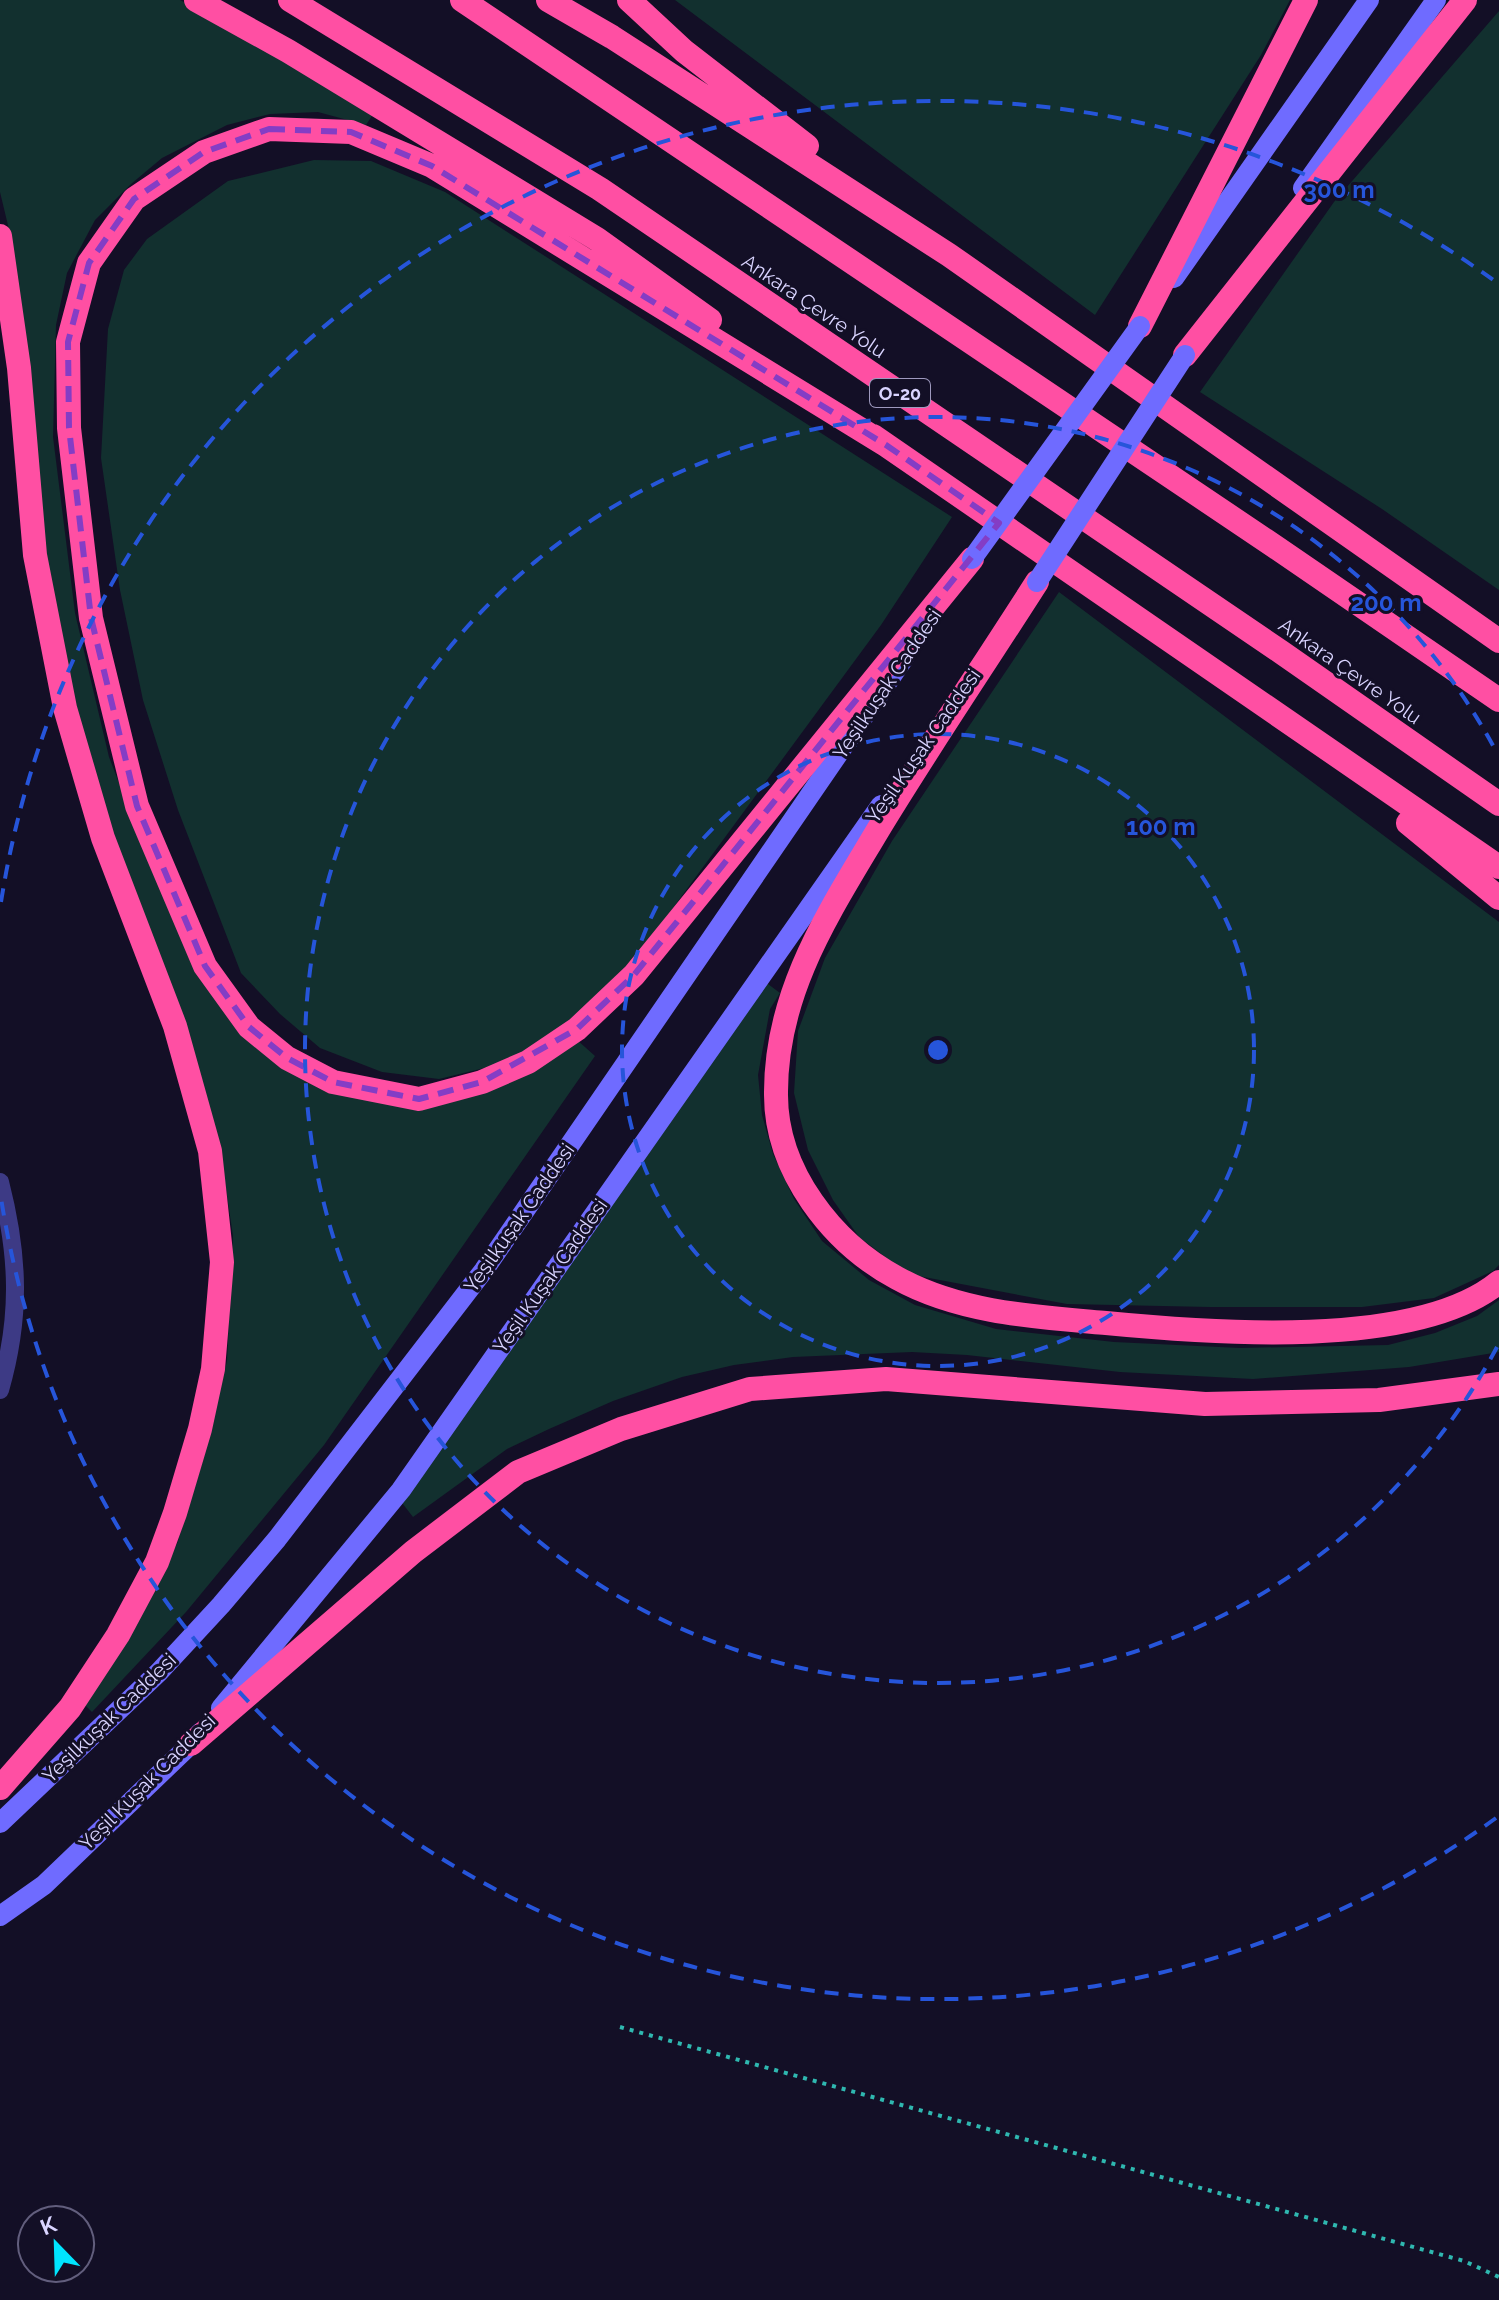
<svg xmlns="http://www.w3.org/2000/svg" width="1499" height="2300" viewBox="0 0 1499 2300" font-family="Raleway,sans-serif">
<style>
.green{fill:#12302f}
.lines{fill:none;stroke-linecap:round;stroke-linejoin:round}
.path{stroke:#2fb8b0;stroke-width:4;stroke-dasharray:4 6;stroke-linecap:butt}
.minor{stroke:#3d3a85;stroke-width:18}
.secondary{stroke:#6f6bff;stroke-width:20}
.motorway{stroke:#ff4fa3;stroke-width:24}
.secondary-bridge{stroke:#6f6bff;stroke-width:20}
.marked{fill:none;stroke:#843dc5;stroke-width:6;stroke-dasharray:16 10;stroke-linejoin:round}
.ring{fill:none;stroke:#2655da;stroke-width:4;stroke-dasharray:14 10}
.labels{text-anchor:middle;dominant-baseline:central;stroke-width:6;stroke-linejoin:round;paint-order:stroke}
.shield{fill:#130f26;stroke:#9e99be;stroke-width:2}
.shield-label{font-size:18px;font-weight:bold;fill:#d9d4ff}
.street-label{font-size:20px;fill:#d9d4ff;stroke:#130f26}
.centre{fill:#2655da;stroke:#130f26;stroke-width:4}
.ring-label{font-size:24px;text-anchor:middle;font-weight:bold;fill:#2655da;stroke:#130f26;stroke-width:6;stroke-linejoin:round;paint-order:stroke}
</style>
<rect width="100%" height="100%" fill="#130f26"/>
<path class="green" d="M 0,0 L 180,0 L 377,108 L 366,125 L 318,112 L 270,114 L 227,125 L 162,158 L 131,184 L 95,220 L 67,273 L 56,325 L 53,437 L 75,613 L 109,757 L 153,871 L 242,1035 L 421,1108 L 576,1039 L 595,1056 L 324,1445 L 186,1612 L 92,1712 L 80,1700 L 117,1649 L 177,1544 L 201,1467 L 227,1361 L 233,1236 L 224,1175 L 122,869 L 49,612 L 12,242 L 0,192 Z
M 675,0 L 1290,0 L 1261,55 L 1095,315 Z
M 1499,11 L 1499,590 L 1382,509 L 1200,392 L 1334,202 Z
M 314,160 L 371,161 L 445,192 L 952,517 L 881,625 L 620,980 L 553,1039 L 505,1063 L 439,1079 L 382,1072 L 320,1048 L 280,1014 L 241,973 L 178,810 L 143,700 L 120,590 L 101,458 L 108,329 L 124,270 L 147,239 L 228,181 Z
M 1059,592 L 1499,922 L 1499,1265 L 1493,1271 L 1434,1298 L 1362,1307 L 1210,1307 L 1067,1304 L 908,1274 L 859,1237 L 833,1200 L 808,1150 L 794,1093 L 798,1031 L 825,958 L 892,841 Z
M 764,981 L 780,993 L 770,1009 L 758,1075 L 762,1115 L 773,1154 L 794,1199 L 822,1241 L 869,1280 L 915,1305 L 996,1329 L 1114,1342 L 1240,1348 L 1388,1345 L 1435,1333 L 1477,1316 L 1499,1300 L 1499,1352 L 1409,1367 L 1253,1379 L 1120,1372 L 967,1355 L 912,1352 L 793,1357 L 734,1365 L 682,1377 L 613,1401 L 549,1429 L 507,1449 L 413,1517 L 399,1499 Z"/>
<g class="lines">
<path class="path" d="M 620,2027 L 1464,2261 L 1499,2277"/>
<path class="minor" d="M 0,1182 C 19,1256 21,1317 0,1390"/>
<path class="secondary" d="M 1303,188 L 1436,0
M 1174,278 L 1369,0
M 221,1708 L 401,1490 L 881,805
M 0,1823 L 159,1672 L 221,1605 L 277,1539 L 484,1270 L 904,658
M 0,1916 L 44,1885 L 191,1744 L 200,1733"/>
<path class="motorway" d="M 196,0 L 288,51 L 597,239 L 710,320
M 290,0 L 600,189 L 1281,652 L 1499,804
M 462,0 L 1274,546 L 1499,700
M 548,0 L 612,37 L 949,255 L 1499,641
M 629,0 L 684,51 L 807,146
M 0,236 L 19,368 L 35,555 L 65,708 L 103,838 L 175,1026 L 210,1151 L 222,1262 L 213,1369 L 200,1429 L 175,1513 L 157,1562 L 118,1635 L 70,1708 L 0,1788
M 1140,326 L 1306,0
M 1185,355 L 1465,0
M 873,436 L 1499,867
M 886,445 L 432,166 L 351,132 L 269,129 L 204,152 L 134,199 L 89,263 L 68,342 L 69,428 L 91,618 L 137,806 L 205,966 L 249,1027 L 287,1058 L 333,1082 L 419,1099 L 482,1082 L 528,1062 L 577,1029 L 634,975 L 972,559
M 1037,582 C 984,665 929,746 878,830 C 828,914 775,993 776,1095 C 776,1171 832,1243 897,1278 C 960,1313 1036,1317 1106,1323 C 1209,1333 1416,1350 1499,1282
M 1408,823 L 1499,898
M 191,1744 L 413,1552 L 518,1472 L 621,1429 L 750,1389 L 886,1379 L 1205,1404 L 1379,1400 L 1499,1384"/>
<path class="secondary-bridge" d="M 972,559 L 1140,326
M 1037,582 L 1185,355"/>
</g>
<path class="marked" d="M 269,129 L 351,132 L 432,166 L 886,445 L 999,523 L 634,975 L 577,1029 L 482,1082 L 419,1099 L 333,1082 L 287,1058 L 249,1027 L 205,966 L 137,806 L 91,618 L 69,428 L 68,342 L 89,263 L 134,199 L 204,152 Z"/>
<g class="ring">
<circle cx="938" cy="1050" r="316"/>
<path d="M1497 1347A633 633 0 1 1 1497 753"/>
<path d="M1496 1818A949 949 0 0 1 1 1198M1 902A949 949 0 0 1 1496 282"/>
</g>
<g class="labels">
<rect class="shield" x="870" y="379" width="60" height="28" rx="6"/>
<g class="shield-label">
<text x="900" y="393">O-20</text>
</g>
<g class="street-label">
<text transform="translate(814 306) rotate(34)">Ankara Çevre Yolu</text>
<text transform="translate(1350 671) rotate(35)">Ankara Çevre Yolu</text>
<text transform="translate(887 684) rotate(-56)">Yeşilkuşak Caddesi</text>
<text transform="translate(923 746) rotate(-55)">Yeşil Kuşak Caddesi</text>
<text transform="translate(519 1218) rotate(-55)">Yeşilkuşak Caddesi</text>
<text transform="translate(550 1276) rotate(-55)">Yeşil Kuşak Caddesi</text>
<text transform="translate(109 1718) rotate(-44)">Yeşilkuşak Caddesi</text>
<text transform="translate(147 1782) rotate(-45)">Yeşil Kuşak Caddesi</text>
</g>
</g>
<circle cx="938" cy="1050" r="12" class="centre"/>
<g class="ring-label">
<text x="1339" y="198">300 m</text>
<text x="1386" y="611">200 m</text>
<text x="1161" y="835">100 m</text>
</g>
<g transform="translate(56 2244) rotate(337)"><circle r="38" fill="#130f26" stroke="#625e7d" stroke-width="2"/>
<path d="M0-6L14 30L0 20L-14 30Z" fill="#00e5ff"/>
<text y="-12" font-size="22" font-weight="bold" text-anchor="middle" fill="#d9d4ff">K</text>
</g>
</svg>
